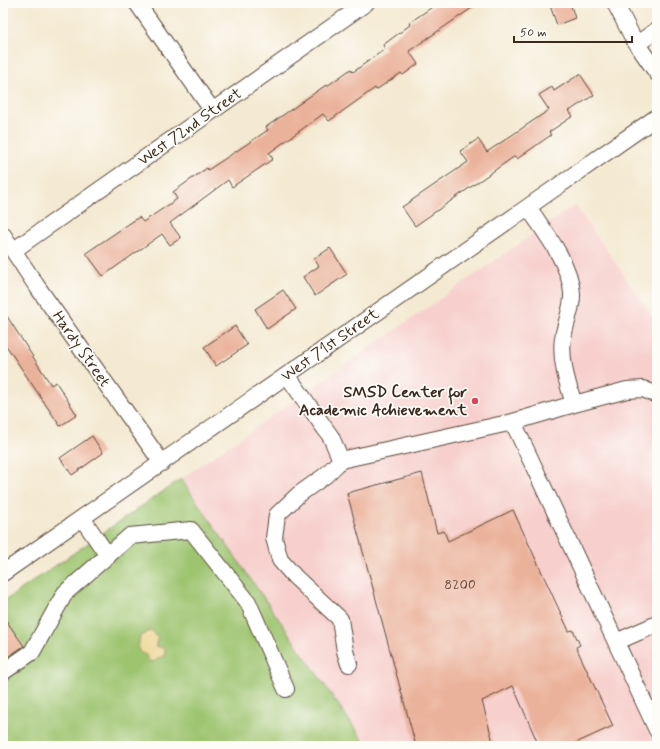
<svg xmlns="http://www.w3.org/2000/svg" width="660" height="749" viewBox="0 0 660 749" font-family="Mynerve,sans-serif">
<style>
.built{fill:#f7d0cd}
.green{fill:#9ec46f;stroke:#6c7746}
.sand{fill:#eeda9e;stroke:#94825e}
.building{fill:#ebb29b}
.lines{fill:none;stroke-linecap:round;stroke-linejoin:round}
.minor-casing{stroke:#574739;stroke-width:18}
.minor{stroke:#fff;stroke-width:16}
.poi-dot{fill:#d1495b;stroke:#fdfcf7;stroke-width:1.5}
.labels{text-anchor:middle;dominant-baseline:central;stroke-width:3.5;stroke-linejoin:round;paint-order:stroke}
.number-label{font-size:14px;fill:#674c3d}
.street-label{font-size:16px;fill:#3b2a1e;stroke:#fdfcf7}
.poi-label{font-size:16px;font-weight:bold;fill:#3b2a1e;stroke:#fdfcf7;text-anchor:end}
</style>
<rect width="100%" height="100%" fill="#fdfcf7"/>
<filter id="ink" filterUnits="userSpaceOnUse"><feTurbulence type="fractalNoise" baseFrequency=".025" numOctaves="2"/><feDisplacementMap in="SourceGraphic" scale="8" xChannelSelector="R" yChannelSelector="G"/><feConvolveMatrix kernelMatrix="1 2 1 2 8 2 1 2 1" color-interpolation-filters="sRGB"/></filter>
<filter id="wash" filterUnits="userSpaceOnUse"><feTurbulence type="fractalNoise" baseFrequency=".012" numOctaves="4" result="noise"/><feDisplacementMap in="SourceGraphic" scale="16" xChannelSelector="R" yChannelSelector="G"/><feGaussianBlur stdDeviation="0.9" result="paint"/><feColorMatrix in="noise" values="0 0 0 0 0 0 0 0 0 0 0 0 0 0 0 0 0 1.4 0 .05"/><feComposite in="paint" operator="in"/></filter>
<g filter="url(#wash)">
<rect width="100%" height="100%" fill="#f4e9d2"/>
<path class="built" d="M 575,205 L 657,323 L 657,746 L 367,746 L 181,479 Z"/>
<path class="green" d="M 181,479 L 367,746 L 3,746 L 3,602 Z"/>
<path class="sand" d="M 151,630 L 158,638 L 156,643 L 156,646 L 163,648 L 165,650 L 164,656 L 158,658 L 154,662 L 149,661 L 145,654 L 140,652 L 138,649 L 140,636 L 145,634 Z"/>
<g id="blocks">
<path class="building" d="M 438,3 L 479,3 L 409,51 L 418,64 L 403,75 L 401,73 L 376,90 L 375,88 L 329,121 L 323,114 L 269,153 L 273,159 L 232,187 L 228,180 L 170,223 L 181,238 L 170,245 L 162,234 L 103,276 L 86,253 L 139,217 L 143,222 L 177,199 L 173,192 L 207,168 L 208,170 L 268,130 L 266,127 L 326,85 L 327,86 L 351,69 L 353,72 L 385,49 L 383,45 L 410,25 L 409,23 Z
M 549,3 L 570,3 L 575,18 L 557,25 Z
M 580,74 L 594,95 L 569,111 L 573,116 L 549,132 L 551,135 L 517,159 L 515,156 L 415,226 L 402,207 L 468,162 L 460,151 L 478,139 L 487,152 L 549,110 L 539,95 L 552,87 L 554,91 Z
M 330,248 L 347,274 L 315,296 L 303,277 L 319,266 L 314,259 Z
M 283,290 L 296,309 L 267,329 L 255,309 Z
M 3,310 L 51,385 L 56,382 L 77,415 L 60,426 L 3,341 Z
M 235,326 L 247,345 L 216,366 L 204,347 Z
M 92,436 L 103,453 L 72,475 L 60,458 Z
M 422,473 L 437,533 L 444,531 L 448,541 L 513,510 L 569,631 L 573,630 L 580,645 L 576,647 L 613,726 L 569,746 L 539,746 L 513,686 L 482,701 L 494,746 L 416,746 L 347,493 Z
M 3,616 L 24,646 L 3,660 Z"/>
</g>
</g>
<g filter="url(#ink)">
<use href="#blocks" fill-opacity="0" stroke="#574739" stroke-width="1"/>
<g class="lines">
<g class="minor-casing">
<path id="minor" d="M 137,3 L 212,110
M 615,3 L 634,40 L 657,73
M 637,44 L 657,30
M 528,207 C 544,231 570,263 572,293 C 573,307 565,324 563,338 C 560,360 567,382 574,404
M 3,235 L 36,285 L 162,463
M 14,250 L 366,3
M 287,375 L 331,437 L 341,460 L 513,422
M 657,395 L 643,389 L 627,390 L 574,404 L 513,422 L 657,730
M 341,460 L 326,475 L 298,495 L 277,515 L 274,538 L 280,560 L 295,577 L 340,619 L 345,651 L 349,664
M 82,518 L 108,556
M 3,573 L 657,117
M 616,642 L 657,624
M 3,672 L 32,652 L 65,593 L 130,536 L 191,530 L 248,602 L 286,689"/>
</g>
<use href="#minor" class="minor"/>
</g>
</g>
<circle class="poi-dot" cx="475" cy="401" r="4"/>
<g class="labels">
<g class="number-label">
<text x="460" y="585">8200</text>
</g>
<g class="street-label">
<text transform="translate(190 127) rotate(-35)">West 72nd Street</text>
<text transform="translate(330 345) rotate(-35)">West 71st Street</text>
<text transform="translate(81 349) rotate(55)">Hardy Street</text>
</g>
<g class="poi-label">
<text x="467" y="392">SMSD Center for<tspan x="467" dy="18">Academic Achievement</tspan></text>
</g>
</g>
<rect width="660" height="749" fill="none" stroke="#fdfcf7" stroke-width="16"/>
<path d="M514 36v6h118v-6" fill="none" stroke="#3b2a1e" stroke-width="2"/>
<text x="520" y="36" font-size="12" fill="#3b2a1e" stroke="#fdfcf7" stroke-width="3" paint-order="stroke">50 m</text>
</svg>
